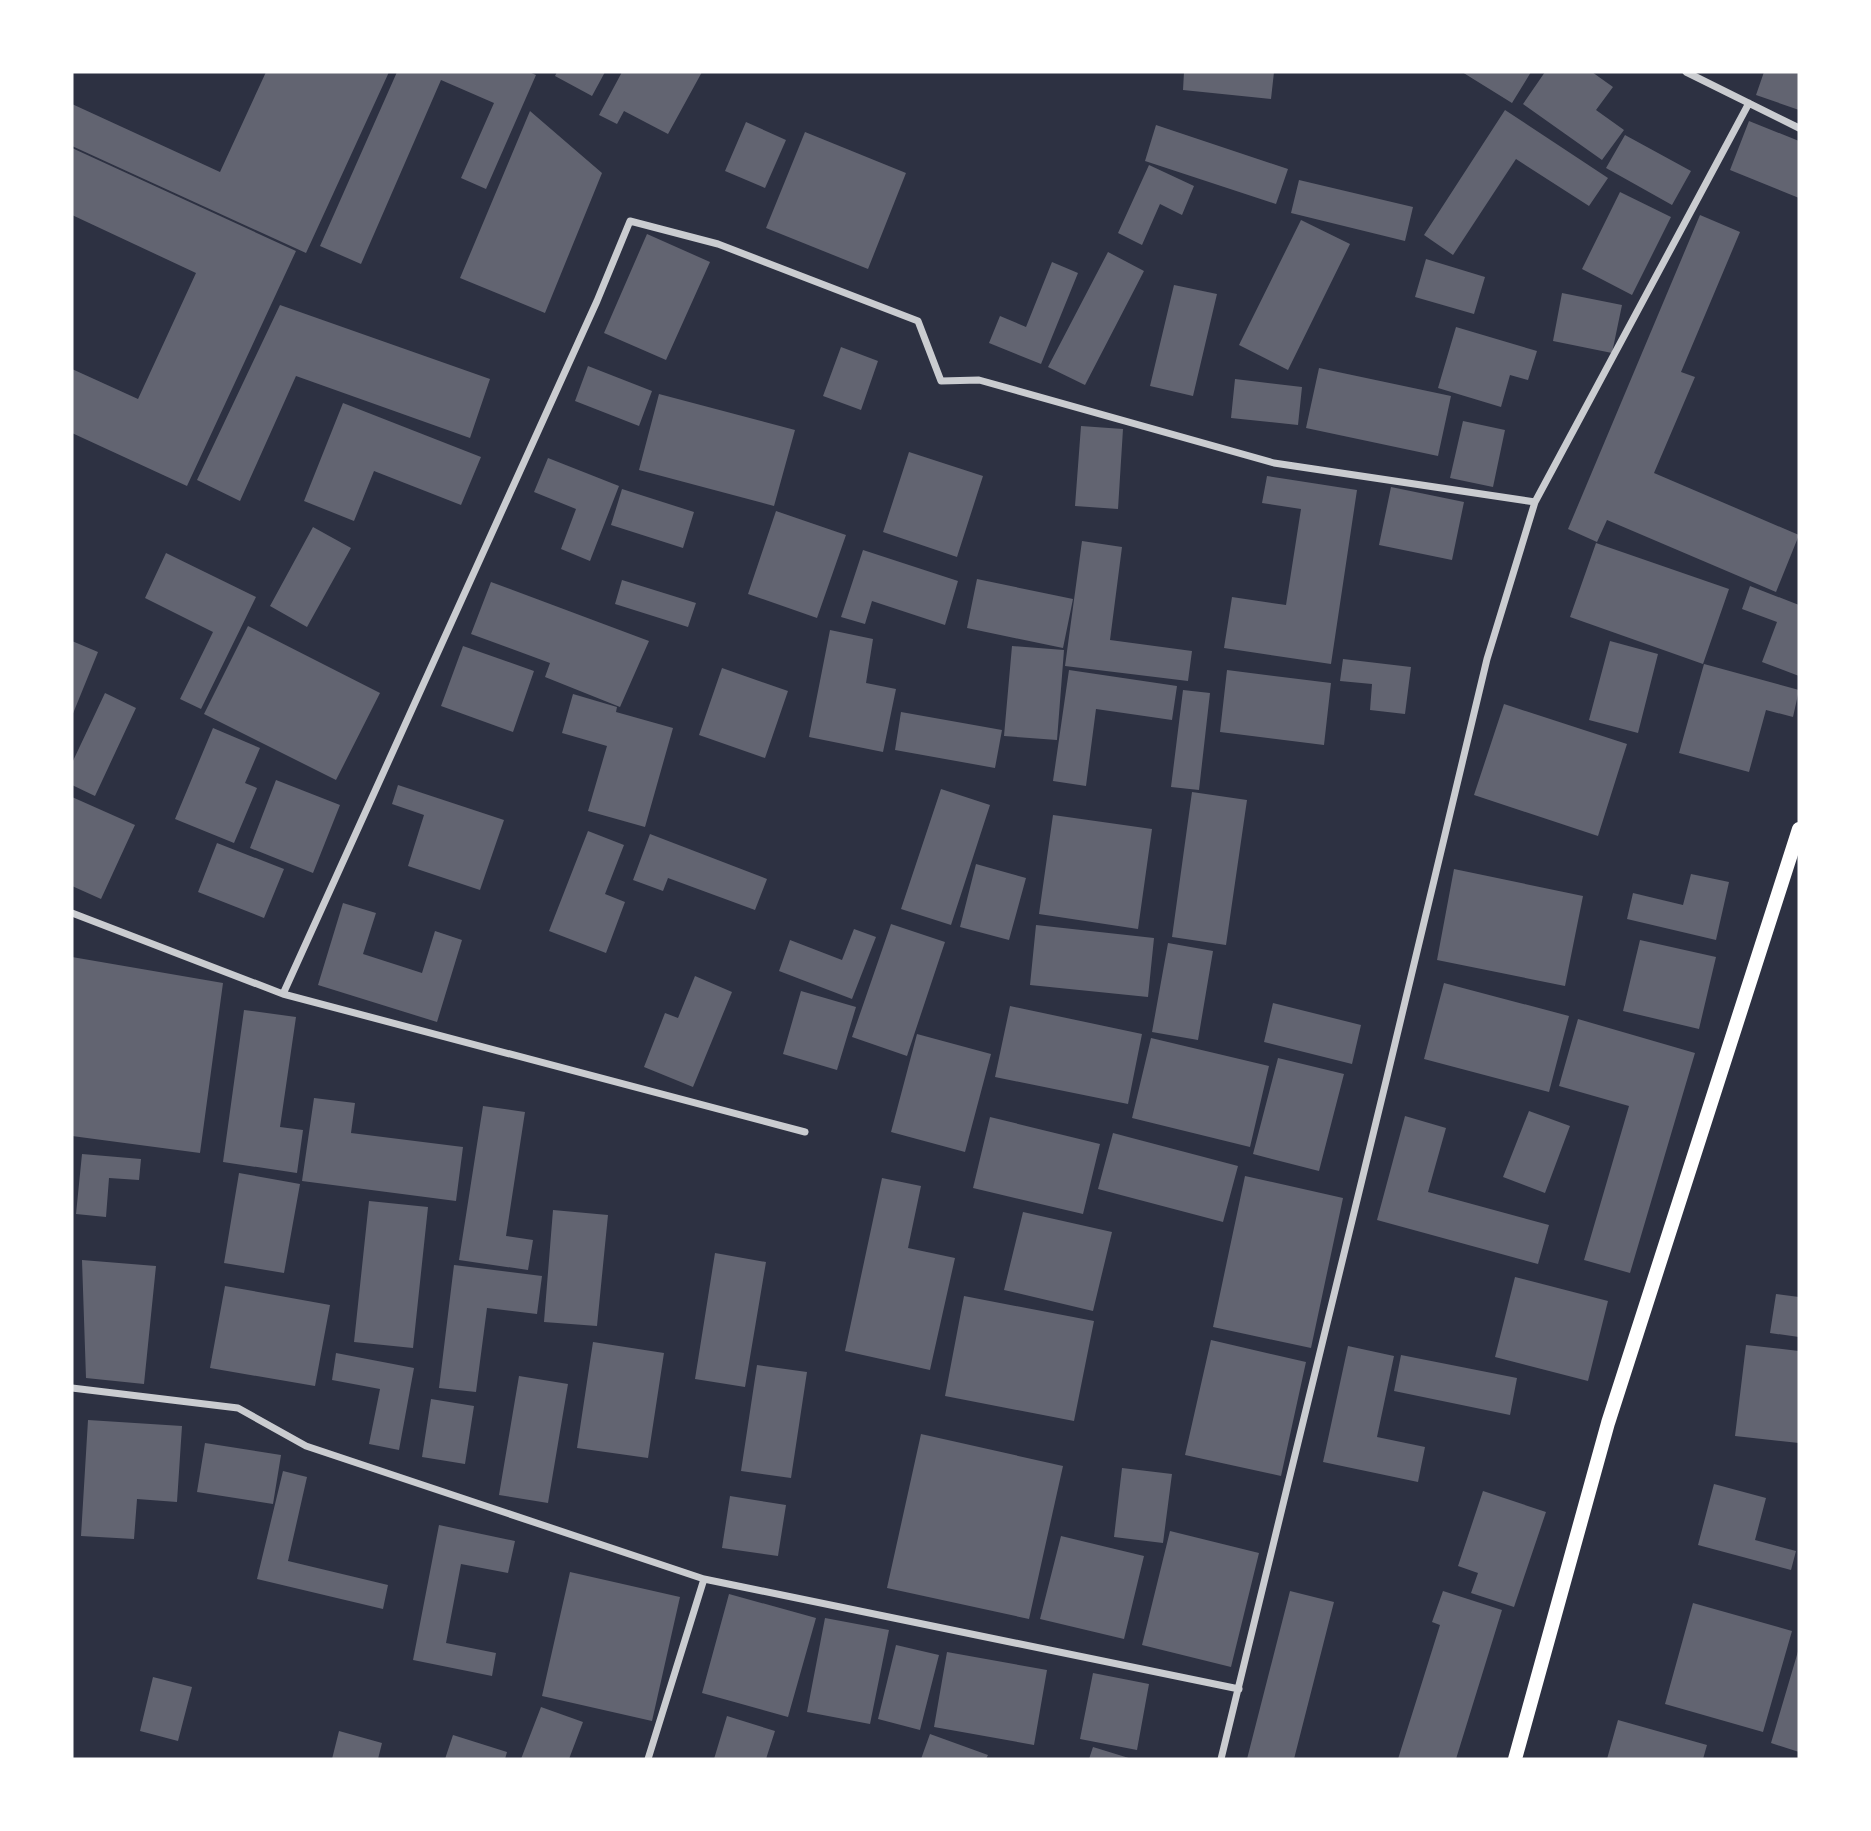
<svg xmlns="http://www.w3.org/2000/svg" width="1871" height="1831" viewBox="0 0 1871 1831" font-family="'Sofia Sans Condensed',sans-serif">
<style>
.building{fill:#626471}
.lines{fill:none;stroke-linecap:round;stroke-linejoin:round}
.minor{stroke:#caccd0;stroke-width:7}
.secondary{stroke:#fff;stroke-width:14}
</style>
<rect width="100%" height="100%" fill="#2d3142"/>
<path class="building" d="M 266,72 L 389,72 L 306,253 L 72,146 L 72,104 L 220,172 Z
M 397,72 L 529,72 L 536,75 L 486,189 L 461,178 L 494,103 L 441,80 L 361,264 L 320,246 Z
M 557,72 L 605,72 L 592,96 L 555,76 Z
M 622,72 L 702,72 L 668,134 L 624,111 L 617,124 L 599,115 Z
M 1184,72 L 1274,72 L 1271,99 L 1183,90 Z
M 1462,72 L 1531,72 L 1512,103 Z
M 1545,72 L 1592,72 L 1613,87 L 1596,110 L 1624,130 L 1602,160 L 1523,104 Z
M 1764,72 L 1799,72 L 1799,110 L 1756,95 Z
M 1505,110 L 1608,178 L 1589,206 L 1516,159 L 1453,255 L 1424,235 Z
M 530,111 L 602,173 L 545,313 L 460,278 Z
M 1749,121 L 1799,141 L 1799,198 L 1730,170 Z
M 746,122 L 786,140 L 765,188 L 725,171 Z
M 1156,125 L 1288,169 L 1276,204 L 1145,161 Z
M 805,132 L 906,173 L 868,269 L 766,228 Z
M 1625,135 L 1691,171 L 1672,205 L 1606,168 Z
M 72,148 L 296,251 L 187,486 L 72,433 L 72,369 L 138,399 L 196,273 L 72,215 Z
M 1149,165 L 1194,186 L 1182,215 L 1160,204 L 1142,245 L 1118,233 Z
M 1299,180 L 1413,207 L 1405,241 L 1291,213 Z
M 1620,192 L 1671,217 L 1632,295 L 1582,269 Z
M 1700,215 L 1740,232 L 1681,372 L 1695,377 L 1654,473 L 1799,535 L 1776,592 L 1607,520 L 1597,542 L 1568,529 Z
M 1301,220 L 1350,244 L 1288,370 L 1239,345 Z
M 647,234 L 710,262 L 666,360 L 604,333 Z
M 1108,252 L 1144,271 L 1085,385 L 1048,367 Z
M 1426,259 L 1485,277 L 1474,314 L 1415,297 Z
M 1052,262 L 1078,273 L 1041,364 L 989,343 L 1000,316 L 1026,327 Z
M 1174,285 L 1217,294 L 1193,396 L 1150,386 Z
M 1562,293 L 1622,305 L 1612,353 L 1553,341 Z
M 280,305 L 490,379 L 470,438 L 296,376 L 240,501 L 197,480 Z
M 1456,327 L 1537,351 L 1528,380 L 1510,375 L 1501,407 L 1438,388 Z
M 841,347 L 878,361 L 861,410 L 823,396 Z
M 588,366 L 652,391 L 639,426 L 575,401 Z
M 1319,368 L 1451,396 L 1438,456 L 1306,428 Z
M 1235,379 L 1302,387 L 1298,425 L 1231,418 Z
M 659,394 L 795,430 L 774,506 L 639,470 Z
M 343,403 L 481,457 L 461,505 L 374,471 L 354,521 L 304,501 Z
M 1463,421 L 1505,430 L 1493,487 L 1450,478 Z
M 1081,426 L 1123,429 L 1118,509 L 1075,506 Z
M 909,452 L 983,476 L 957,557 L 883,532 Z
M 548,458 L 619,486 L 590,561 L 561,549 L 576,509 L 534,492 Z
M 1267,476 L 1357,490 L 1331,664 L 1224,648 L 1232,597 L 1286,605 L 1301,509 L 1262,503 Z
M 1391,487 L 1464,502 L 1452,560 L 1379,545 Z
M 622,489 L 694,512 L 683,548 L 611,525 Z
M 776,511 L 846,535 L 817,618 L 748,594 Z
M 313,527 L 351,548 L 307,627 L 270,606 Z
M 1082,541 L 1122,547 L 1110,640 L 1192,651 L 1188,681 L 1065,666 Z
M 1596,543 L 1729,589 L 1703,664 L 1570,617 Z
M 863,550 L 958,581 L 945,625 L 872,601 L 865,624 L 841,617 Z
M 166,553 L 256,597 L 201,709 L 180,699 L 213,632 L 145,598 Z
M 977,579 L 1073,599 L 1063,648 L 967,628 Z
M 622,580 L 696,603 L 688,627 L 615,604 Z
M 491,582 L 649,641 L 620,707 L 545,677 L 550,663 L 471,634 Z
M 1750,586 L 1799,605 L 1799,676 L 1762,662 L 1777,622 L 1742,609 Z
M 248,626 L 380,693 L 336,780 L 204,714 Z
M 830,630 L 873,639 L 866,683 L 896,689 L 883,752 L 809,737 Z
M 72,641 L 98,652 L 72,716 Z
M 1610,641 L 1658,654 L 1638,733 L 1589,720 Z
M 463,646 L 534,671 L 513,732 L 441,706 Z
M 1012,646 L 1064,650 L 1057,740 L 1004,736 Z
M 1343,659 L 1411,667 L 1405,714 L 1370,710 L 1372,684 L 1340,681 Z
M 1704,664 L 1799,690 L 1793,717 L 1766,710 L 1749,772 L 1679,753 Z
M 722,668 L 788,691 L 765,758 L 699,735 Z
M 1069,670 L 1177,686 L 1172,720 L 1096,709 L 1086,786 L 1053,781 Z
M 1227,670 L 1331,683 L 1324,745 L 1220,732 Z
M 1183,690 L 1210,693 L 1199,790 L 1171,787 Z
M 105,693 L 136,708 L 95,796 L 72,785 L 72,763 Z
M 573,694 L 617,707 L 616,712 L 673,728 L 645,827 L 588,811 L 607,746 L 562,733 Z
M 1504,704 L 1627,744 L 1598,836 L 1474,795 Z
M 901,712 L 1002,730 L 995,768 L 895,750 Z
M 213,728 L 260,748 L 245,783 L 257,788 L 234,843 L 175,819 Z
M 276,780 L 340,805 L 313,873 L 250,848 Z
M 398,785 L 504,820 L 480,890 L 408,866 L 424,815 L 392,804 Z
M 941,789 L 990,805 L 951,925 L 901,909 Z
M 1192,792 L 1247,800 L 1226,945 L 1172,937 Z
M 72,797 L 135,825 L 101,899 L 72,886 Z
M 1053,815 L 1152,829 L 1138,929 L 1039,914 Z
M 588,831 L 624,845 L 605,894 L 625,902 L 606,953 L 549,931 Z
M 650,834 L 767,879 L 755,910 L 668,878 L 663,891 L 633,880 Z
M 217,843 L 284,869 L 264,918 L 198,892 Z
M 976,864 L 1026,878 L 1009,940 L 960,927 Z
M 1454,869 L 1583,896 L 1565,986 L 1437,960 Z
M 1691,874 L 1729,882 L 1716,940 L 1627,919 L 1633,893 L 1683,905 Z
M 343,903 L 376,913 L 363,954 L 422,973 L 435,931 L 462,940 L 437,1022 L 318,985 Z
M 891,924 L 945,942 L 907,1056 L 852,1037 Z
M 1036,925 L 1154,938 L 1148,997 L 1030,985 Z
M 854,929 L 876,937 L 852,999 L 779,971 L 790,940 L 842,960 Z
M 1640,940 L 1716,957 L 1699,1029 L 1623,1011 Z
M 1168,943 L 1213,951 L 1198,1040 L 1152,1032 Z
M 72,957 L 223,983 L 200,1153 L 72,1136 Z
M 695,976 L 732,992 L 693,1087 L 644,1067 L 665,1013 L 678,1018 Z
M 1444,983 L 1569,1016 L 1549,1092 L 1424,1059 Z
M 801,991 L 856,1007 L 837,1070 L 783,1054 Z
M 1273,1003 L 1361,1025 L 1352,1064 L 1264,1042 Z
M 1010,1006 L 1142,1034 L 1128,1104 L 995,1077 Z
M 244,1010 L 296,1017 L 280,1127 L 303,1130 L 297,1173 L 223,1162 Z
M 1578,1019 L 1695,1053 L 1630,1273 L 1584,1260 L 1629,1106 L 1559,1086 Z
M 917,1034 L 991,1054 L 965,1152 L 891,1132 Z
M 1151,1038 L 1269,1066 L 1250,1147 L 1132,1118 Z
M 1278,1058 L 1344,1074 L 1319,1171 L 1253,1154 Z
M 314,1098 L 355,1103 L 351,1133 L 463,1147 L 456,1201 L 302,1181 Z
M 483,1106 L 525,1112 L 506,1236 L 533,1240 L 528,1270 L 459,1260 Z
M 1529,1111 L 1570,1126 L 1545,1193 L 1503,1177 Z
M 1405,1116 L 1446,1128 L 1428,1192 L 1549,1225 L 1538,1264 L 1377,1220 Z
M 990,1117 L 1100,1144 L 1083,1214 L 973,1188 Z
M 1113,1133 L 1238,1166 L 1223,1222 L 1098,1189 Z
M 82,1154 L 141,1159 L 139,1180 L 109,1178 L 106,1217 L 76,1214 Z
M 239,1173 L 300,1184 L 284,1273 L 224,1263 Z
M 1245,1176 L 1343,1198 L 1311,1348 L 1213,1327 Z
M 882,1178 L 921,1186 L 908,1248 L 955,1258 L 930,1370 L 845,1351 Z
M 369,1201 L 428,1207 L 413,1348 L 354,1342 Z
M 553,1210 L 608,1215 L 597,1326 L 544,1322 Z
M 1023,1212 L 1112,1232 L 1093,1311 L 1004,1290 Z
M 715,1253 L 766,1262 L 745,1387 L 695,1379 Z
M 82,1260 L 156,1266 L 144,1384 L 86,1378 Z
M 454,1265 L 542,1276 L 537,1314 L 487,1308 L 476,1392 L 439,1388 Z
M 1515,1277 L 1608,1301 L 1588,1381 L 1495,1357 Z
M 225,1286 L 330,1305 L 315,1386 L 210,1368 Z
M 1776,1294 L 1799,1297 L 1799,1337 L 1770,1333 Z
M 964,1296 L 1094,1321 L 1074,1421 L 945,1396 Z
M 1211,1340 L 1306,1362 L 1281,1476 L 1185,1455 Z
M 593,1342 L 664,1353 L 648,1458 L 577,1448 Z
M 1746,1345 L 1799,1351 L 1799,1443 L 1735,1436 Z
M 1348,1346 L 1394,1356 L 1377,1437 L 1425,1447 L 1418,1482 L 1323,1462 Z
M 336,1353 L 414,1368 L 399,1450 L 369,1444 L 380,1389 L 332,1380 Z
M 1401,1355 L 1517,1378 L 1510,1415 L 1394,1391 Z
M 757,1365 L 807,1372 L 791,1478 L 741,1471 Z
M 519,1376 L 568,1384 L 548,1503 L 499,1495 Z
M 431,1399 L 474,1406 L 465,1464 L 422,1457 Z
M 88,1420 L 182,1426 L 177,1502 L 137,1499 L 134,1539 L 81,1536 Z
M 921,1434 L 1063,1466 L 1029,1619 L 887,1588 Z
M 205,1443 L 281,1455 L 273,1504 L 197,1492 Z
M 1122,1468 L 1172,1474 L 1163,1543 L 1114,1537 Z
M 283,1471 L 307,1477 L 288,1561 L 388,1585 L 383,1609 L 257,1579 Z
M 1714,1484 L 1766,1498 L 1755,1540 L 1796,1551 L 1791,1570 L 1698,1545 Z
M 1483,1491 L 1546,1512 L 1514,1607 L 1471,1593 L 1478,1573 L 1458,1566 Z
M 730,1496 L 786,1505 L 778,1556 L 722,1548 Z
M 439,1525 L 515,1541 L 508,1573 L 461,1564 L 446,1643 L 496,1653 L 492,1676 L 413,1660 Z
M 1170,1531 L 1259,1553 L 1231,1667 L 1142,1645 Z
M 1061,1536 L 1144,1556 L 1124,1639 L 1040,1619 Z
M 570,1572 L 680,1597 L 652,1721 L 542,1696 Z
M 1290,1591 L 1334,1602 L 1294,1759 L 1247,1759 Z
M 1443,1591 L 1502,1610 L 1456,1759 L 1398,1759 L 1440,1625 L 1432,1622 Z
M 729,1594 L 816,1618 L 788,1717 L 702,1693 Z
M 1693,1603 L 1792,1631 L 1763,1732 L 1665,1704 Z
M 825,1618 L 889,1630 L 870,1724 L 807,1712 Z
M 896,1645 L 939,1655 L 920,1730 L 878,1719 Z
M 1799,1648 L 1799,1752 L 1771,1743 Z
M 947,1652 L 1047,1670 L 1034,1745 L 934,1727 Z
M 1093,1673 L 1149,1684 L 1137,1750 L 1080,1739 Z
M 153,1677 L 192,1687 L 178,1741 L 140,1731 Z
M 541,1707 L 583,1722 L 569,1759 L 521,1759 Z
M 727,1716 L 775,1731 L 766,1759 L 714,1759 Z
M 1618,1720 L 1707,1745 L 1703,1759 L 1607,1759 Z
M 339,1731 L 382,1743 L 378,1759 L 332,1759 Z
M 930,1734 L 988,1755 L 986,1759 L 921,1759 Z
M 453,1735 L 507,1752 L 505,1759 L 445,1759 Z
M 1093,1747 L 1132,1759 L 1089,1759 Z"/>
<g class="lines">
<path class="minor" d="M 1686,72 L 1799,128
M 72,913 L 283,994 L 805,1132
M 283,994 L 597,301 L 630,221 L 718,244 L 918,321 L 941,381 L 979,380 L 1274,463 L 1535,502
M 72,1388 L 238,1408 L 306,1446 L 704,1579 L 1239,1689
M 648,1759 L 704,1579
M 1221,1759 L 1387,1077 L 1487,659 L 1535,502 L 1749,103"/>
<path class="secondary" d="M 1515,1759 L 1608,1423 L 1799,829"/>
</g>
<rect width="1871" height="1831" fill="none" stroke="#ffffff" stroke-width="147"/>
</svg>
